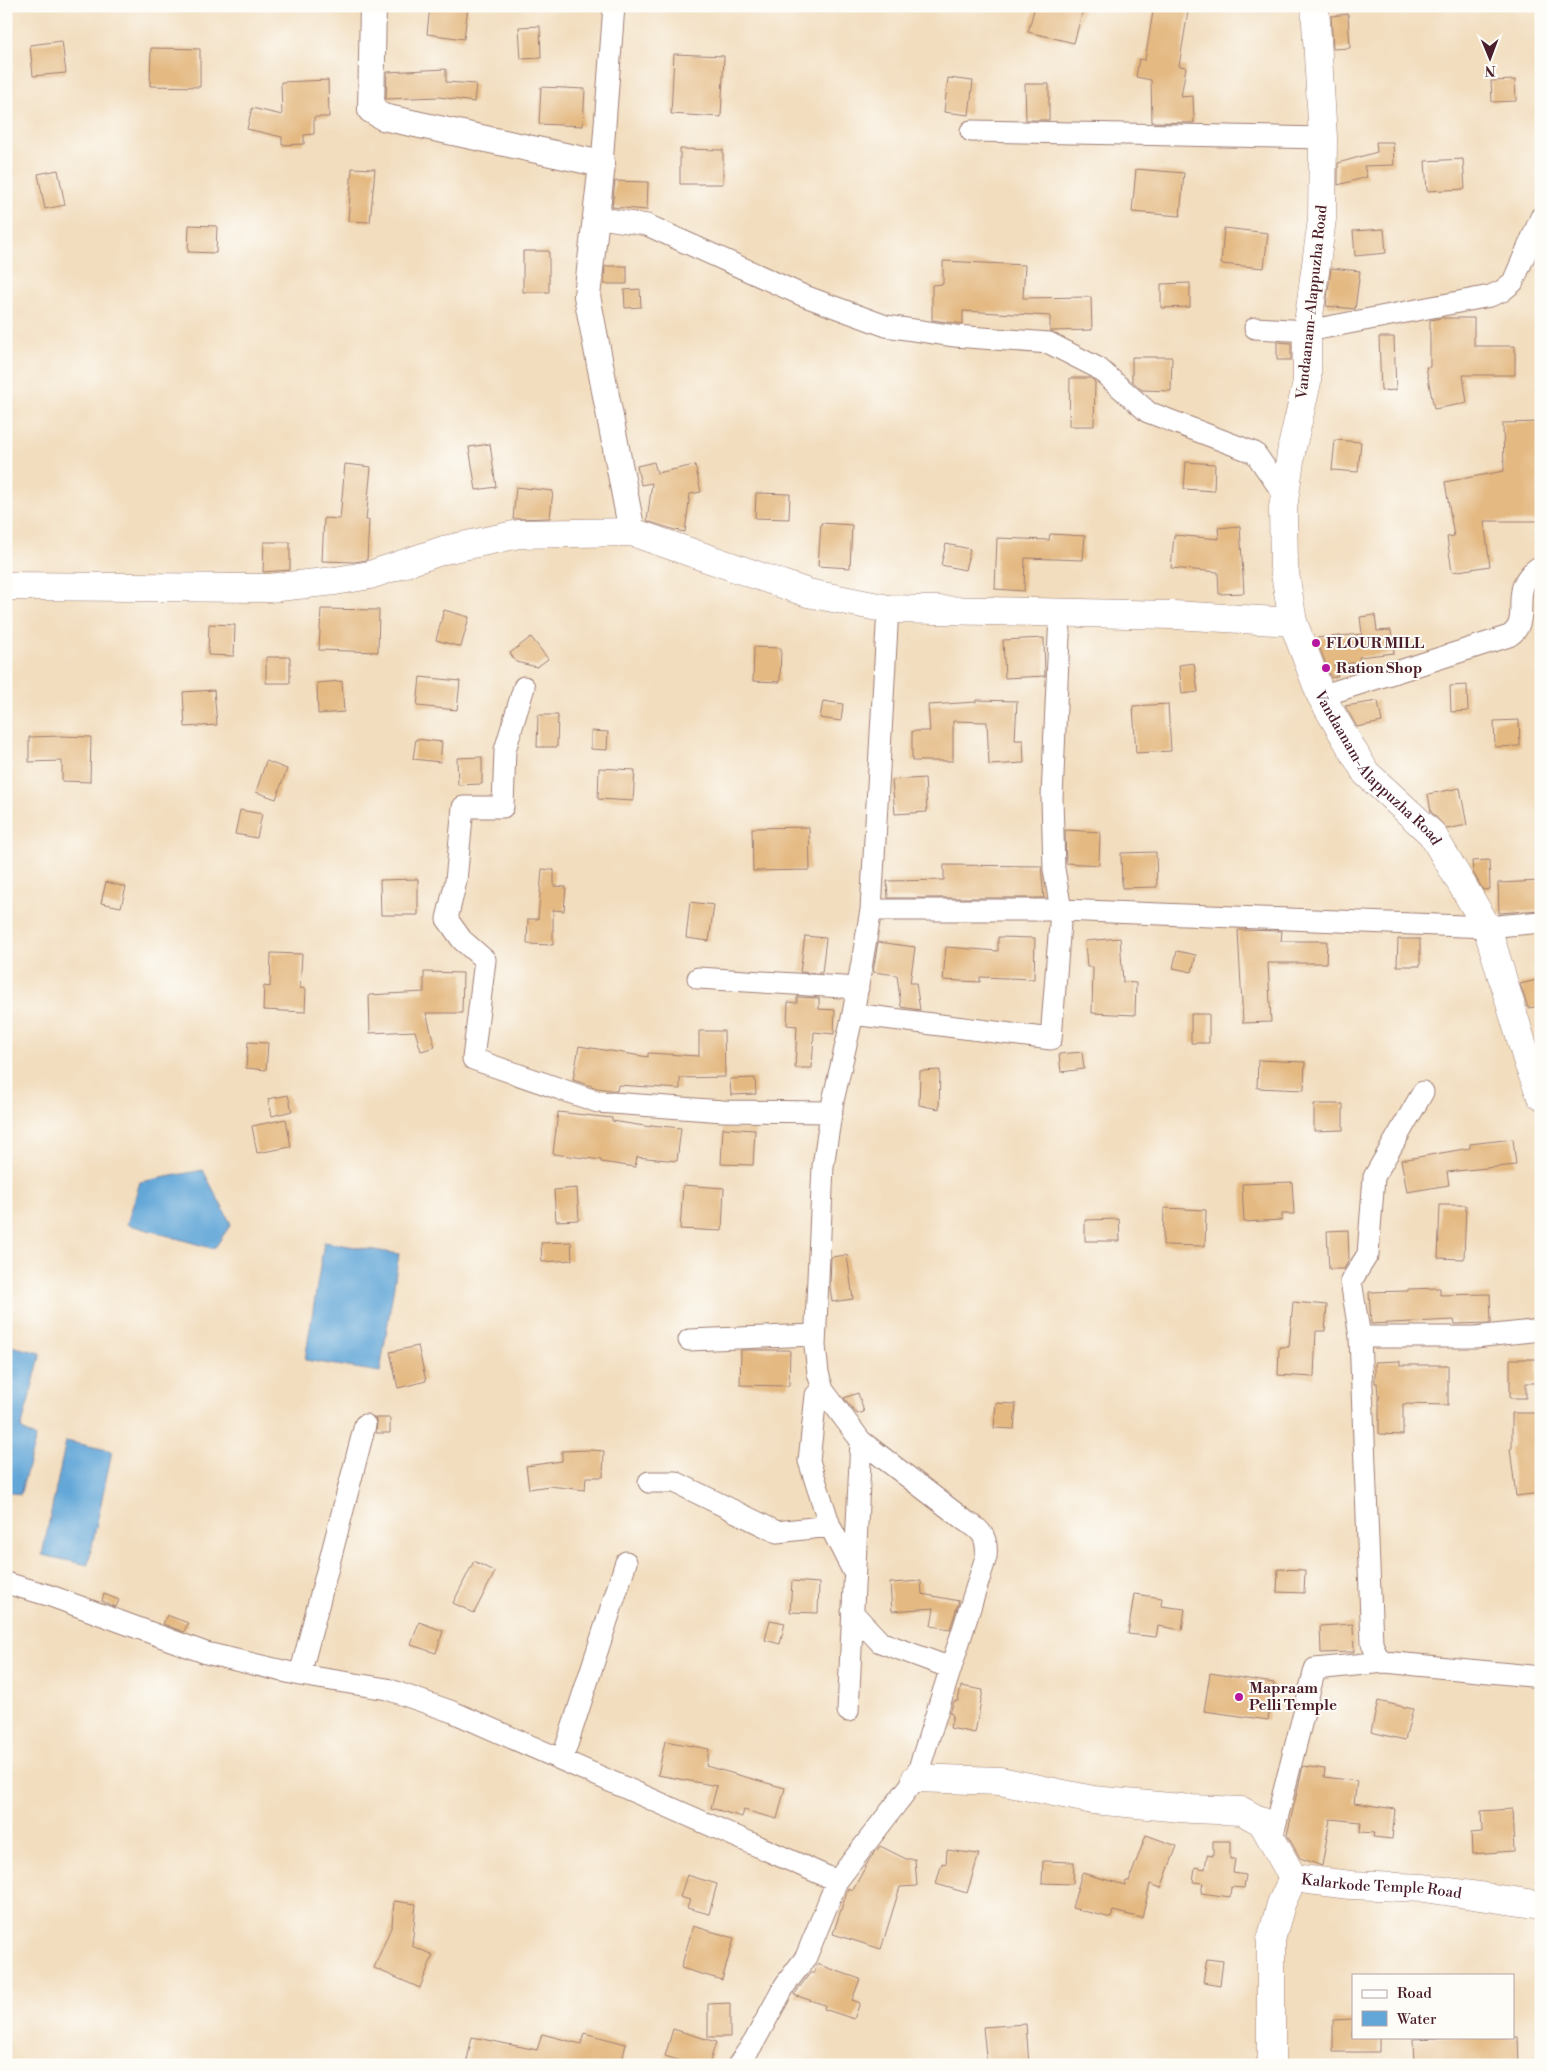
<svg xmlns="http://www.w3.org/2000/svg" width="1547" height="2071" viewBox="0 0 1547 2071" font-family="'Libre Bodoni',serif">
<style>
.water{fill:#63a7d8;stroke:#566382}
.building{fill:#e4b982}
.lines{fill:none;stroke-linecap:round;stroke-linejoin:round}
.minor-casing{stroke:#9e7e74;stroke-width:23}
.tertiary-casing{stroke:#9e7e74;stroke-width:28}
.secondary-casing{stroke:#9e7e74;stroke-width:29}
.minor{stroke:#fff;stroke-width:21}
.tertiary{stroke:#fff;stroke-width:26}
.secondary{stroke:#fff;stroke-width:28}
.poi-dot{fill:#b5179e;stroke:#fdfcf7;stroke-width:2}
.labels{text-anchor:middle;dominant-baseline:central;stroke-width:4;stroke-linejoin:round;paint-order:stroke}
.street-label{font-size:15px;fill:#4a1f2b;stroke:#fdfcf7}
.poi-label{font-size:15px;font-weight:bold;fill:#4a1f2b;stroke:#fdfcf7;text-anchor:start}
</style>
<rect width="100%" height="100%" fill="#fdfcf7"/>
<filter id="ink" filterUnits="userSpaceOnUse"><feTurbulence type="fractalNoise" baseFrequency=".02" numOctaves="2"/><feDisplacementMap in="SourceGraphic" scale="10" xChannelSelector="R" yChannelSelector="G"/><feConvolveMatrix kernelMatrix="1 2 1 2 8 2 1 2 1" color-interpolation-filters="sRGB"/></filter>
<filter id="wash" filterUnits="userSpaceOnUse"><feTurbulence type="fractalNoise" baseFrequency=".0096" numOctaves="4" result="noise"/><feDisplacementMap in="SourceGraphic" scale="20" xChannelSelector="R" yChannelSelector="G"/><feGaussianBlur stdDeviation="1.12" result="paint"/><feColorMatrix in="noise" values="0 0 0 0 0 0 0 0 0 0 0 0 0 0 0 0 0 1.4 0 .05"/><feComposite in="paint" operator="in"/></filter>
<g filter="url(#wash)">
<rect width="100%" height="100%" fill="#f2ddbe"/>
<path class="water" d="M 203,1170 L 231,1224 L 214,1249 L 127,1224 L 140,1182 Z
M 324,1242 L 399,1254 L 380,1372 L 305,1360 Z
M 6,1345 L 41,1353 L 21,1429 L 36,1438 L 20,1495 L 6,1491 Z
M 66,1441 L 112,1451 L 88,1565 L 42,1555 Z"/>
<g id="blocks">
<path class="building" d="M 430,6 L 468,6 L 464,39 L 427,34 Z
M 1035,6 L 1084,6 L 1074,43 L 1028,32 Z
M 1154,6 L 1188,11 L 1179,66 L 1186,67 L 1181,97 L 1193,96 L 1194,123 L 1152,122 L 1151,80 L 1136,77 L 1139,59 L 1145,60 Z
M 1348,14 L 1350,48 L 1333,49 L 1331,16 Z
M 540,26 L 541,58 L 521,59 L 519,27 Z
M 62,41 L 66,73 L 33,76 L 30,45 Z
M 151,48 L 200,49 L 200,87 L 150,86 Z
M 674,54 L 724,56 L 721,117 L 671,114 Z
M 446,69 L 446,82 L 476,84 L 474,102 L 439,97 L 386,99 L 387,72 Z
M 948,78 L 973,81 L 969,115 L 944,112 Z
M 328,80 L 329,117 L 314,117 L 314,134 L 304,135 L 304,144 L 282,145 L 282,137 L 247,129 L 252,108 L 282,115 L 281,82 Z
M 1515,80 L 1516,101 L 1492,102 L 1491,81 Z
M 1025,84 L 1049,84 L 1049,120 L 1026,120 Z
M 541,87 L 585,89 L 583,126 L 539,124 Z
M 1376,142 L 1393,142 L 1394,165 L 1364,166 L 1367,177 L 1338,185 L 1338,163 L 1377,152 Z
M 680,149 L 723,150 L 723,184 L 680,184 Z
M 1463,159 L 1465,189 L 1427,191 L 1425,161 Z
M 352,168 L 375,169 L 370,222 L 348,221 Z
M 1136,169 L 1184,173 L 1180,216 L 1132,212 Z
M 58,170 L 65,205 L 45,209 L 38,174 Z
M 615,181 L 648,182 L 647,210 L 612,207 Z
M 189,225 L 217,226 L 216,253 L 188,252 Z
M 1224,228 L 1268,233 L 1264,268 L 1221,264 Z
M 1384,229 L 1386,253 L 1355,256 L 1353,231 Z
M 523,251 L 549,251 L 549,292 L 523,292 Z
M 943,261 L 1025,265 L 1023,298 L 1091,297 L 1092,330 L 1050,331 L 1050,316 L 963,311 L 963,324 L 932,320 L 932,285 L 943,284 Z
M 605,266 L 627,266 L 627,284 L 604,284 Z
M 1331,268 L 1360,271 L 1355,309 L 1326,306 Z
M 1190,283 L 1190,307 L 1161,308 L 1161,284 Z
M 640,289 L 641,307 L 625,308 L 624,290 Z
M 1442,318 L 1474,318 L 1474,346 L 1515,346 L 1515,375 L 1463,375 L 1467,403 L 1434,409 L 1426,367 L 1430,367 L 1430,320 Z
M 1379,337 L 1394,337 L 1396,390 L 1381,391 Z
M 1277,342 L 1291,343 L 1291,360 L 1277,360 Z
M 1132,357 L 1172,357 L 1171,391 L 1142,390 L 1132,381 Z
M 1070,378 L 1091,378 L 1095,382 L 1094,426 L 1069,426 Z
M 1541,422 L 1541,466 L 1538,466 L 1539,521 L 1484,521 L 1490,566 L 1452,572 L 1447,537 L 1454,536 L 1445,482 L 1504,471 L 1503,423 Z
M 1335,440 L 1361,442 L 1358,472 L 1332,470 Z
M 490,444 L 496,487 L 476,490 L 469,447 Z
M 654,462 L 657,473 L 695,465 L 701,492 L 690,494 L 685,532 L 675,530 L 647,521 L 652,483 L 641,485 L 637,466 Z
M 1186,462 L 1215,464 L 1214,491 L 1184,489 Z
M 345,464 L 371,467 L 366,520 L 369,520 L 367,560 L 354,562 L 322,561 L 324,518 L 340,519 Z
M 516,487 L 553,491 L 550,518 L 513,519 Z
M 756,493 L 790,494 L 789,519 L 755,518 Z
M 821,523 L 852,525 L 850,568 L 818,566 Z
M 1240,526 L 1244,593 L 1219,594 L 1218,572 L 1171,568 L 1174,535 L 1219,539 L 1218,528 Z
M 1050,534 L 1085,536 L 1083,560 L 1025,558 L 1024,591 L 995,589 L 997,538 L 1049,540 Z
M 264,542 L 290,542 L 290,570 L 263,572 Z
M 946,544 L 970,549 L 965,570 L 941,565 Z
M 321,609 L 379,610 L 378,652 L 319,650 Z
M 444,610 L 469,617 L 461,647 L 436,640 Z
M 1375,615 L 1377,631 L 1391,630 L 1394,653 L 1359,657 L 1360,662 L 1334,665 L 1338,676 L 1331,678 L 1316,638 L 1362,634 L 1360,617 Z
M 209,624 L 235,625 L 234,656 L 208,655 Z
M 531,637 L 548,659 L 537,667 L 516,662 L 510,653 Z
M 1044,638 L 1045,676 L 1005,678 L 1003,640 Z
M 754,647 L 781,648 L 780,682 L 753,681 Z
M 266,657 L 290,657 L 290,683 L 266,683 Z
M 1194,663 L 1198,692 L 1182,694 L 1179,665 Z
M 420,677 L 460,681 L 457,710 L 417,706 Z
M 342,681 L 344,712 L 318,714 L 317,683 Z
M 1467,685 L 1468,711 L 1451,712 L 1450,686 Z
M 214,690 L 217,725 L 185,727 L 183,692 Z
M 976,700 L 1017,701 L 1015,740 L 1023,740 L 1024,763 L 989,765 L 987,722 L 953,721 L 953,761 L 912,761 L 912,731 L 930,731 L 928,705 L 976,702 Z
M 823,701 L 843,704 L 841,721 L 820,718 Z
M 1378,701 L 1382,722 L 1357,727 L 1345,706 Z
M 1168,704 L 1171,751 L 1136,753 L 1133,706 Z
M 538,715 L 558,715 L 557,747 L 537,747 Z
M 1519,720 L 1520,746 L 1495,747 L 1494,721 Z
M 591,731 L 608,732 L 607,750 L 591,749 Z
M 61,736 L 91,737 L 90,782 L 62,781 L 62,761 L 29,762 L 29,737 Z
M 416,739 L 442,742 L 440,762 L 413,759 Z
M 482,757 L 482,784 L 458,785 L 457,758 Z
M 266,761 L 287,769 L 276,799 L 256,792 Z
M 599,768 L 635,770 L 633,801 L 598,799 Z
M 925,778 L 927,812 L 895,814 L 892,780 Z
M 1460,788 L 1467,825 L 1447,829 L 1431,812 L 1428,794 Z
M 240,810 L 262,814 L 257,838 L 235,834 Z
M 809,827 L 810,870 L 753,871 L 752,828 Z
M 1065,830 L 1100,832 L 1099,865 L 1066,863 Z
M 1156,852 L 1157,887 L 1122,888 L 1121,853 Z
M 1489,860 L 1490,889 L 1483,890 L 1473,872 L 1472,861 Z
M 944,865 L 1041,866 L 1044,898 L 888,898 L 887,881 L 944,880 Z
M 542,869 L 554,870 L 554,886 L 566,887 L 564,911 L 553,910 L 553,945 L 527,944 L 528,919 L 538,919 Z
M 418,879 L 418,915 L 381,915 L 380,880 Z
M 1541,881 L 1541,910 L 1499,913 L 1498,883 Z
M 106,882 L 126,887 L 121,907 L 101,903 Z
M 690,902 L 714,905 L 709,941 L 686,938 Z
M 1238,930 L 1282,931 L 1281,941 L 1327,941 L 1326,963 L 1268,963 L 1271,1022 L 1243,1023 Z
M 805,936 L 826,938 L 822,973 L 800,972 Z
M 998,937 L 1035,938 L 1034,979 L 980,977 L 980,982 L 943,980 L 946,947 L 998,951 Z
M 1120,938 L 1123,982 L 1136,983 L 1135,1015 L 1092,1013 L 1093,967 L 1087,967 L 1085,941 Z
M 1398,939 L 1420,939 L 1420,966 L 1397,966 Z
M 878,942 L 915,947 L 910,983 L 916,983 L 920,1010 L 901,1007 L 897,975 L 873,972 Z
M 1177,951 L 1196,955 L 1192,972 L 1173,968 Z
M 271,953 L 302,954 L 300,988 L 306,989 L 305,1012 L 263,1010 L 264,986 L 270,987 Z
M 424,972 L 463,973 L 462,1013 L 426,1013 L 435,1047 L 421,1051 L 415,1031 L 370,1033 L 369,995 L 424,992 Z
M 1541,979 L 1541,1006 L 1528,1008 L 1520,984 Z
M 797,997 L 819,998 L 819,1009 L 835,1010 L 834,1034 L 814,1032 L 812,1068 L 795,1068 L 797,1026 L 787,1025 L 788,1002 L 797,1003 Z
M 1191,1014 L 1209,1014 L 1209,1043 L 1191,1043 Z
M 699,1031 L 724,1031 L 725,1077 L 680,1078 L 680,1089 L 618,1085 L 617,1091 L 597,1088 L 573,1080 L 579,1046 L 648,1057 L 648,1053 L 699,1056 Z
M 248,1042 L 268,1043 L 266,1070 L 246,1068 Z
M 1082,1052 L 1084,1069 L 1061,1072 L 1059,1054 Z
M 1258,1060 L 1305,1062 L 1304,1090 L 1257,1088 Z
M 940,1070 L 939,1109 L 919,1105 L 920,1071 Z
M 755,1078 L 756,1094 L 731,1095 L 730,1079 Z
M 288,1095 L 292,1111 L 272,1116 L 268,1099 Z
M 1314,1104 L 1343,1104 L 1343,1130 L 1314,1131 Z
M 558,1112 L 612,1118 L 612,1121 L 651,1127 L 651,1125 L 681,1128 L 677,1161 L 637,1157 L 635,1167 L 601,1162 L 601,1160 L 553,1154 Z
M 286,1119 L 291,1147 L 257,1153 L 252,1126 Z
M 723,1128 L 755,1130 L 753,1165 L 721,1164 Z
M 1513,1139 L 1516,1165 L 1447,1172 L 1449,1185 L 1407,1192 L 1401,1160 L 1470,1148 L 1470,1144 Z
M 1292,1182 L 1294,1214 L 1282,1214 L 1282,1220 L 1244,1222 L 1242,1184 Z
M 683,1185 L 724,1188 L 722,1231 L 680,1229 Z
M 577,1188 L 579,1220 L 556,1221 L 554,1190 Z
M 1440,1205 L 1466,1205 L 1464,1259 L 1438,1258 Z
M 1164,1208 L 1206,1210 L 1205,1246 L 1163,1245 Z
M 1119,1219 L 1120,1241 L 1085,1241 L 1085,1220 Z
M 1348,1230 L 1349,1260 L 1344,1269 L 1329,1269 L 1327,1231 Z
M 571,1242 L 572,1260 L 542,1262 L 541,1243 Z
M 847,1255 L 853,1299 L 832,1302 L 830,1287 L 831,1257 Z
M 1440,1288 L 1440,1295 L 1490,1294 L 1491,1323 L 1455,1324 L 1454,1320 L 1371,1324 L 1369,1292 L 1408,1291 L 1408,1289 Z
M 1293,1302 L 1327,1305 L 1325,1331 L 1316,1331 L 1314,1377 L 1278,1375 L 1279,1347 L 1289,1347 Z
M 418,1346 L 426,1381 L 398,1388 L 390,1352 Z
M 741,1350 L 790,1350 L 789,1386 L 740,1385 Z
M 1510,1359 L 1537,1359 L 1537,1383 L 1526,1383 L 1526,1398 L 1510,1398 Z
M 1400,1361 L 1400,1365 L 1448,1365 L 1448,1405 L 1403,1404 L 1403,1435 L 1379,1434 L 1379,1395 L 1378,1395 L 1377,1383 L 1375,1383 L 1375,1362 Z
M 858,1393 L 864,1412 L 857,1414 L 844,1398 Z
M 996,1403 L 1016,1404 L 1014,1429 L 994,1428 Z
M 1512,1413 L 1537,1413 L 1537,1445 L 1541,1445 L 1541,1493 L 1516,1496 L 1510,1449 L 1512,1448 Z
M 375,1418 L 390,1418 L 390,1433 L 376,1433 L 377,1422 Z
M 590,1450 L 604,1451 L 603,1477 L 586,1477 L 585,1490 L 549,1486 L 529,1489 L 526,1466 L 562,1461 L 562,1451 Z
M 474,1561 L 495,1572 L 474,1613 L 453,1603 Z
M 1278,1569 L 1305,1570 L 1304,1593 L 1277,1592 Z
M 792,1581 L 819,1583 L 818,1613 L 790,1612 Z
M 921,1581 L 922,1594 L 959,1601 L 950,1629 L 931,1626 L 934,1608 L 892,1611 L 890,1583 Z
M 104,1594 L 119,1600 L 116,1607 L 102,1601 Z
M 1134,1594 L 1162,1598 L 1161,1606 L 1185,1609 L 1182,1630 L 1158,1626 L 1156,1637 L 1128,1634 Z
M 167,1615 L 188,1623 L 184,1632 L 163,1624 Z
M 770,1620 L 785,1623 L 780,1644 L 765,1640 Z
M 419,1622 L 443,1631 L 436,1653 L 411,1645 Z
M 1353,1624 L 1354,1652 L 1321,1653 L 1320,1626 Z
M 1210,1673 L 1274,1683 L 1268,1720 L 1204,1711 Z
M 961,1686 L 983,1690 L 975,1733 L 950,1728 L 953,1715 L 950,1713 L 954,1701 L 958,1701 Z
M 1378,1701 L 1413,1709 L 1405,1740 L 1371,1732 Z
M 665,1741 L 709,1749 L 706,1766 L 785,1788 L 777,1819 L 744,1810 L 742,1817 L 711,1808 L 717,1786 L 658,1775 Z
M 1303,1766 L 1325,1769 L 1324,1777 L 1357,1781 L 1354,1803 L 1395,1809 L 1392,1839 L 1373,1837 L 1374,1833 L 1360,1832 L 1361,1822 L 1330,1819 L 1322,1866 L 1300,1858 L 1287,1835 Z
M 1512,1809 L 1514,1851 L 1472,1854 L 1471,1833 L 1482,1832 L 1481,1811 Z
M 1146,1835 L 1177,1846 L 1161,1888 L 1150,1884 L 1142,1918 L 1113,1911 L 1111,1918 L 1072,1908 L 1082,1873 L 1125,1885 L 1126,1881 L 1129,1881 Z
M 1213,1841 L 1230,1841 L 1230,1859 L 1235,1859 L 1233,1873 L 1246,1875 L 1244,1888 L 1231,1887 L 1230,1897 L 1201,1893 L 1203,1883 L 1193,1882 L 1195,1867 L 1205,1869 L 1207,1855 L 1213,1856 Z
M 880,1846 L 906,1859 L 915,1859 L 917,1886 L 900,1887 L 881,1949 L 833,1934 L 848,1888 L 853,1890 L 869,1860 Z
M 947,1850 L 979,1854 L 967,1893 L 936,1884 L 942,1863 L 946,1864 Z
M 1043,1861 L 1074,1862 L 1073,1884 L 1042,1883 Z
M 687,1875 L 717,1884 L 709,1914 L 687,1908 L 690,1900 L 680,1897 Z
M 394,1901 L 416,1904 L 412,1946 L 433,1955 L 420,1988 L 374,1968 L 392,1925 Z
M 693,1926 L 734,1938 L 722,1980 L 681,1968 Z
M 1207,1959 L 1223,1961 L 1220,1985 L 1203,1982 Z
M 817,1964 L 860,1979 L 852,2000 L 860,2003 L 854,2019 L 824,2009 L 825,2005 L 794,1995 L 810,1973 L 814,1973 Z
M 730,2003 L 730,2037 L 708,2037 L 708,2004 Z
M 1353,2019 L 1353,2037 L 1379,2037 L 1379,2052 L 1333,2052 L 1333,2020 Z
M 1026,2024 L 1029,2065 L 987,2065 L 983,2027 Z
M 673,2029 L 716,2042 L 709,2065 L 693,2065 L 665,2056 Z
M 584,2033 L 626,2044 L 621,2065 L 466,2065 L 472,2037 L 537,2050 L 542,2034 L 581,2044 Z
M 1459,2037 L 1518,2037 L 1519,2065 L 1414,2065 L 1413,2039 Z"/>
</g>
</g>
<g filter="url(#ink)">
<use href="#blocks" fill-opacity="0" stroke="#9e7e74" stroke-width="1"/>
<g class="lines">
<g class="minor-casing">
<path id="minor" d="M 971,131 L 1323,138
M 602,164 L 614,6
M 594,217 L 647,225 L 802,295 L 886,326 L 955,336 L 1049,343 L 1098,368 L 1148,412 L 1255,453 L 1285,496
M 1255,328 L 1307,331 L 1490,296 L 1502,291 L 1513,282 L 1541,217
M 524,687 L 505,750 L 503,807 L 463,807 L 456,881 L 447,919 L 462,940 L 485,960 L 473,1059 L 598,1102 L 723,1111 L 832,1112
M 1321,696 L 1509,636 C 1535,620 1504,587 1541,566
M 871,910 L 1061,910 L 1487,927 L 1541,922
M 698,978 L 858,988
M 853,1014 L 1051,1039 L 1061,910 L 1054,869 L 1052,798 L 1060,613
M 1423,1092 L 1374,1177 L 1368,1254 L 1351,1281 L 1360,1337 L 1372,1643 L 1377,1656 L 1385,1662 L 1541,1677
M 1360,1337 L 1475,1337 L 1541,1330
M 689,1340 L 815,1335
M 823,1390 L 816,1395 L 809,1461 L 830,1526 L 853,1571
M 649,1482 L 675,1482 L 777,1532 L 830,1526
M 6,1583 L 48,1595 L 206,1653 L 300,1675 L 387,1689 L 453,1712 L 837,1881
M 852,1612 L 880,1642 L 951,1668
M 300,1675 L 365,1425
M 848,1711 L 861,1441
M 562,1760 L 626,1562
M 1272,1838 L 1315,1669 L 1385,1662
M 738,2065 L 754,2042 L 785,1985 L 806,1957 L 837,1881 L 916,1778 L 986,1557 C 988,1540 983,1530 967,1522 L 861,1441 L 823,1390 L 818,1373 L 815,1346 L 823,1166 L 833,1101 L 853,1014 L 871,910 L 888,609"/>
</g>
<g class="tertiary-casing">
<path id="tertiary" d="M 373,6 L 371,110 L 383,117 L 602,164 L 587,296 L 632,532"/>
</g>
<g class="secondary-casing">
<g id="secondary">
<path id="s1" d="M 1315,6 L 1323,138 L 1322,219 L 1307,331 L 1307,382 L 1292,447 L 1283,508 L 1284,567 L 1293,622 L 1321,696 L 1366,773 L 1432,834 L 1487,927 L 1528,1063 L 1541,1096"/>
<path d="M 6,586 L 269,588 L 335,581 L 370,575 L 444,550 L 519,534 L 632,532 L 808,593 L 888,609 L 1174,615 L 1293,622"/>
<path d="M 916,1778 L 1000,1781 L 1093,1800 L 1192,1809 L 1242,1811 L 1262,1822 L 1293,1878"/>
<path id="s2" d="M 1271,2065 L 1271,1940 L 1281,1904 L 1293,1878 L 1350,1885 L 1424,1888 L 1541,1905"/>
</g>
</g>
<use href="#minor" class="minor"/>
<use href="#tertiary" class="tertiary"/>
<use href="#secondary" class="secondary"/>
</g>
</g>
<g class="poi-dot">
<circle cx="1316" cy="643" r="5"/>
<circle cx="1326" cy="668" r="5"/>
<circle cx="1239" cy="1697" r="5"/>
</g>
<g class="labels">
<g class="street-label">
<text transform="translate(1312 302) rotate(-84)">Vandaanam-Alappuzha Road</text>
<text stroke="none"><textPath href="#s1" startOffset="792">Vandaanam-Alappuzha Road</textPath></text>
<text stroke="none"><textPath href="#s2" startOffset="280">Kalarkode Temple Road</textPath></text>
</g>
<g class="poi-label">
<text x="1326" y="643">FLOUR MILL</text>
<text x="1336" y="668">Ration Shop</text>
<text x="1249" y="1688">Mapraam<tspan x="1249" dy="17">Pelli Temple</tspan></text>
</g>
</g>
<rect width="1547" height="2071" fill="none" stroke="#fdfcf7" stroke-width="25"/>
<rect x="1352" y="1974" width="162" height="65" fill="#fdfcf7" stroke="#b5a4a5"/>
<rect x="1362" y="1990" width="25" height="8" fill="#ffffff" stroke="#b5a4a5"/>
<text x="1397" y="1998" font-size="15" fill="#4a1f2b">Road</text>
<rect x="1362" y="2011" width="25" height="15" fill="#63a7d8" stroke="#b5a4a5"/>
<text x="1397" y="2024" font-size="15" fill="#4a1f2b">Water</text>
<g transform="translate(1490 58) rotate(179)" stroke="#fdfcf7" stroke-width="4" paint-order="stroke">
<path d="M0-4L9 19L0 12L-9 19Z" fill="#4a1f2b"/>
<text y="-8" font-size="14" font-weight="bold" text-anchor="middle" fill="#4a1f2b">N</text>
</g>
</svg>
